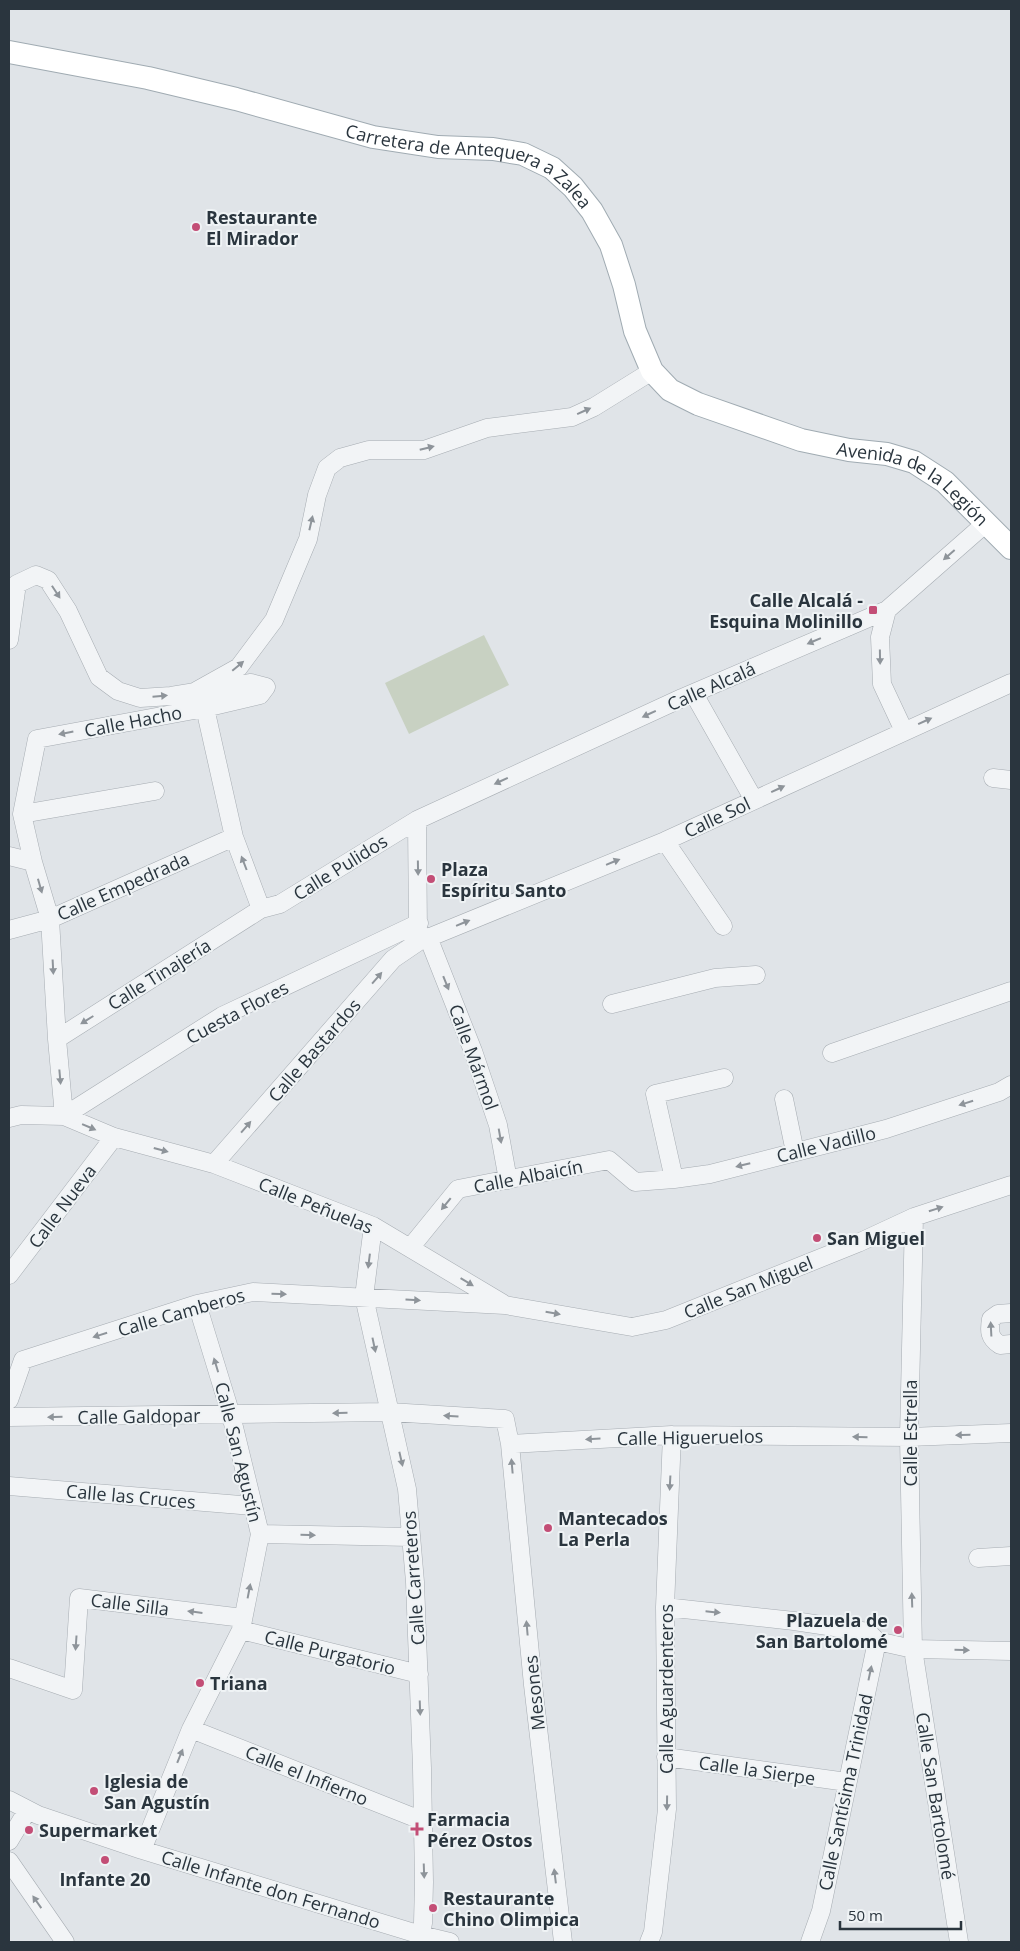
<svg xmlns="http://www.w3.org/2000/svg" width="1020" height="1951" viewBox="0 0 1020 1951" font-family="'Open Sans',sans-serif">
<style>
.pitch{fill:#c8d1c2}
.lines{fill:none;stroke-linecap:round;stroke-linejoin:round}
.minor-casing{stroke:#a6acb2;stroke-width:19}
.major-casing{stroke:#a0abb2;stroke-width:24}
.minor{stroke:#f2f4f6;stroke-width:18}
.major{stroke:#fff;stroke-width:22}
.oneway{fill:#8e949a}
.poi-dot{fill:#c34e76;stroke:#eff3f5;stroke-width:2}
.labels{text-anchor:middle;dominant-baseline:central;stroke-width:4;stroke-linejoin:round;paint-order:stroke}
.street-label{font-size:18px;fill:#2a353e;stroke:#eff3f5}
.poi-label{font-size:18px;font-weight:bold;fill:#2a353e;stroke:#eff3f5;text-anchor:start}
</style>
<rect width="100%" height="100%" fill="#e0e4e8"/>
<path class="pitch" d="M 484,635 L 509,685 L 409,734 L 385,683 Z"/>
<g class="lines">
<g class="minor-casing">
<path id="minor" d="M 887,610 L 880,637 L 882,684 L 904,731
M 9,640 L 17,584 L 36,575 L 48,580 L 68,611 L 99,677 L 118,691 L 140,698 L 171,696 L 251,683 L 266,687 L 260,695 L 205,708
M 196,691 L 239,667 L 274,620 L 308,539 L 317,495 L 327,468 L 340,458 L 369,450 L 424,450 L 487,428 L 572,417 L 594,407 L 652,371
M 694,694 L 754,800
M 993,778 L 1011,780
M 22,814 L 155,791
M 417,820 L 418,934
M 665,841 L 723,926
M 9,856 L 33,862
M 9,930 L 50,919 L 234,837
M 428,937 L 473,1051 L 498,1125 L 508,1180
M 612,1004 L 715,978 L 756,975
M 57,1039 L 261,909 L 280,904 L 417,820 L 682,698 L 887,610 L 986,523
M 832,1053 L 1011,991
M 784,1099 L 795,1152
M 64,1116 L 57,1039 L 50,919 L 33,862 L 22,814 L 37,739 L 205,708 L 234,837 L 261,909
M 64,1116 L 222,1016 L 419,923
M 9,1118 L 21,1115 L 64,1116 L 114,1137 L 214,1164 L 373,1226 L 502,1303
M 214,1164 L 393,959 L 418,942 L 665,841 L 1011,683
M 674,1179 L 655,1094 L 724,1078
M 914,1217 L 909,1437 L 913,1649 L 959,1942
M 373,1226 L 364,1297 L 407,1489 L 415,1582 L 422,1768 L 424,1882 L 423,1923 L 421,1935 L 417,1942
M 410,1248 L 458,1189 L 609,1160 L 635,1182 L 674,1179 L 710,1174 L 886,1129 L 999,1092 L 1011,1085
M 9,1275 L 114,1137
M 1011,1313 L 998,1314 L 991,1319 C 989,1331 989,1338 1000,1345 L 1011,1344
M 9,1400 L 23,1360 L 197,1304 L 253,1292 L 505,1305 L 632,1327 L 666,1320 L 858,1243 L 914,1217 L 1011,1185
M 9,1417 L 389,1412 L 505,1419 L 510,1444 L 672,1435 L 909,1437 L 1011,1433
M 510,1444 L 533,1685 L 563,1942
M 9,1486 L 253,1506
M 260,1534 L 411,1537
M 978,1558 L 1011,1556
M 665,1607 L 794,1621 L 868,1632 L 877,1641
M 241,1630 L 419,1674
M 877,1641 L 913,1649 L 1011,1651
M 9,1668 L 73,1690 L 79,1598 L 243,1618
M 191,1729 L 423,1821
M 666,1757 L 847,1782
M 9,1800 L 38,1815 L 142,1850 L 421,1935 L 450,1942
M 9,1841 L 27,1811
M 142,1850 L 191,1729 L 241,1630 L 260,1534 L 231,1415 L 197,1304
M 9,1861 L 65,1942
M 649,1942 L 653,1932 L 667,1809 L 665,1607 L 672,1435
M 810,1942 L 821,1911 L 877,1641"/>
</g>
<g class="major-casing">
<g id="major">
<path id="s1" d="M 9,52 L 148,78 L 236,99 L 373,137 L 438,147 L 493,149 L 523,154 L 552,168 L 573,187 L 592,211 L 611,245 L 624,285 L 635,331 L 652,371 L 670,390 L 698,404 L 801,440 L 849,450 L 887,454 L 914,462 L 945,482 L 1011,548"/>
</g>
</g>
<use href="#minor" class="minor"/>
<use href="#major" class="major"/>
</g>
<defs><path id="oneway-solid" d="M-6-.8H1V-3.2L6.5 0L1 3.2V.8H-6Z" transform="scale(1.25)"/></defs>
<g class="oneway">
<use href="#oneway-solid" transform="translate(584 411) rotate(-24)"/>
<use href="#oneway-solid" transform="translate(427 448) rotate(-14)"/>
<use href="#oneway-solid" transform="translate(311 523) rotate(-77)"/>
<use href="#oneway-solid" transform="translate(949 555) rotate(139)"/>
<use href="#oneway-solid" transform="translate(56 592) rotate(57)"/>
<use href="#oneway-solid" transform="translate(814 641) rotate(157)"/>
<use href="#oneway-solid" transform="translate(880 657) rotate(89)"/>
<use href="#oneway-solid" transform="translate(238 666) rotate(-40)"/>
<use href="#oneway-solid" transform="translate(160 696) rotate(-5)"/>
<use href="#oneway-solid" transform="translate(649 714) rotate(155)"/>
<use href="#oneway-solid" transform="translate(925 721) rotate(-24)"/>
<use href="#oneway-solid" transform="translate(66 733) rotate(169)"/>
<use href="#oneway-solid" transform="translate(501 781) rotate(155)"/>
<use href="#oneway-solid" transform="translate(778 789) rotate(-25)"/>
<use href="#oneway-solid" transform="translate(613 862) rotate(-22)"/>
<use href="#oneway-solid" transform="translate(244 863) rotate(-111)"/>
<use href="#oneway-solid" transform="translate(418 868) rotate(89)"/>
<use href="#oneway-solid" transform="translate(40 886) rotate(74)"/>
<use href="#oneway-solid" transform="translate(463 923) rotate(-22)"/>
<use href="#oneway-solid" transform="translate(53 967) rotate(87)"/>
<use href="#oneway-solid" transform="translate(377 978) rotate(-49)"/>
<use href="#oneway-solid" transform="translate(446 983) rotate(68)"/>
<use href="#oneway-solid" transform="translate(87 1020) rotate(148)"/>
<use href="#oneway-solid" transform="translate(60 1077) rotate(85)"/>
<use href="#oneway-solid" transform="translate(966 1103) rotate(162)"/>
<use href="#oneway-solid" transform="translate(89 1127) rotate(23)"/>
<use href="#oneway-solid" transform="translate(246 1127) rotate(-49)"/>
<use href="#oneway-solid" transform="translate(500 1136) rotate(80)"/>
<use href="#oneway-solid" transform="translate(161 1150) rotate(15)"/>
<use href="#oneway-solid" transform="translate(743 1165) rotate(166)"/>
<use href="#oneway-solid" transform="translate(446 1204) rotate(129)"/>
<use href="#oneway-solid" transform="translate(936 1209) rotate(-18)"/>
<use href="#oneway-solid" transform="translate(369 1261) rotate(97)"/>
<use href="#oneway-solid" transform="translate(467 1282) rotate(31)"/>
<use href="#oneway-solid" transform="translate(279 1294) rotate(2)"/>
<use href="#oneway-solid" transform="translate(413 1300) rotate(3)"/>
<use href="#oneway-solid" transform="translate(553 1313) rotate(10)"/>
<use href="#oneway-solid" transform="translate(991 1329) rotate(-93)"/>
<use href="#oneway-solid" transform="translate(100 1335) rotate(162)"/>
<use href="#oneway-solid" transform="translate(374 1345) rotate(78)"/>
<use href="#oneway-solid" transform="translate(216 1365) rotate(-107)"/>
<use href="#oneway-solid" transform="translate(340 1413) rotate(179)"/>
<use href="#oneway-solid" transform="translate(451 1416) rotate(-176)"/>
<use href="#oneway-solid" transform="translate(55 1417) rotate(179)"/>
<use href="#oneway-solid" transform="translate(963 1435) rotate(178)"/>
<use href="#oneway-solid" transform="translate(860 1437) rotate(-179)"/>
<use href="#oneway-solid" transform="translate(593 1439) rotate(177)"/>
<use href="#oneway-solid" transform="translate(401 1459) rotate(77)"/>
<use href="#oneway-solid" transform="translate(512 1466) rotate(-95)"/>
<use href="#oneway-solid" transform="translate(670 1483) rotate(93)"/>
<use href="#oneway-solid" transform="translate(308 1535) rotate(1)"/>
<use href="#oneway-solid" transform="translate(249 1591) rotate(-79)"/>
<use href="#oneway-solid" transform="translate(912 1600) rotate(-92)"/>
<use href="#oneway-solid" transform="translate(195 1612) rotate(-173)"/>
<use href="#oneway-solid" transform="translate(713 1612) rotate(6)"/>
<use href="#oneway-solid" transform="translate(527 1628) rotate(-95)"/>
<use href="#oneway-solid" transform="translate(76 1643) rotate(94)"/>
<use href="#oneway-solid" transform="translate(962 1650) rotate(1)"/>
<use href="#oneway-solid" transform="translate(870 1673) rotate(-78)"/>
<use href="#oneway-solid" transform="translate(420 1708) rotate(88)"/>
<use href="#oneway-solid" transform="translate(180 1756) rotate(-68)"/>
<use href="#oneway-solid" transform="translate(667 1803) rotate(91)"/>
<use href="#oneway-solid" transform="translate(424 1871) rotate(88)"/>
<use href="#oneway-solid" transform="translate(555 1876) rotate(-97)"/>
<use href="#oneway-solid" transform="translate(37 1902) rotate(-125)"/>
</g>
<g class="poi-dot">
<circle cx="196" cy="227" r="5"/>
<rect x="868" y="605" width="10" height="10" rx="2.5"/>
<circle cx="431" cy="879" r="5"/>
<circle cx="817" cy="1238" r="5"/>
<circle cx="548" cy="1528" r="5"/>
<circle cx="898" cy="1630" r="5"/>
<circle cx="200" cy="1683" r="5"/>
<circle cx="94" cy="1791" r="5"/>
<path d="M414.5 1821.5h5v5h5v5h-5v5h-5v-5h-5v-5h5z"/>
<circle cx="29" cy="1830" r="5"/>
<circle cx="105" cy="1860" r="5"/>
<circle cx="433" cy="1908" r="5"/>
</g>
<g class="labels">
<g class="street-label">
<text stroke="none"><textPath href="#s1" startOffset="478">Carretera de Antequera a Zalea</textPath></text>
<text stroke="none"><textPath href="#s1" startOffset="1078">Avenida de la Legión</textPath></text>
<text transform="translate(711 686) rotate(-24)">Calle Alcalá</text>
<text transform="translate(133 721) rotate(-11)">Calle Hacho</text>
<text transform="translate(717 817) rotate(-25)">Calle Sol</text>
<text transform="translate(340 867) rotate(-32)">Calle Pulidos</text>
<text transform="translate(123 886) rotate(-24)">Calle Empedrada</text>
<text transform="translate(159 974) rotate(-32)">Calle Tinajería</text>
<text transform="translate(237 1012) rotate(-28)">Cuesta Flores</text>
<text transform="translate(314 1050) rotate(-49)">Calle Bastardos</text>
<text transform="translate(474 1057) rotate(70)">Calle Mármol</text>
<text transform="translate(826 1144) rotate(-14)">Calle Vadillo</text>
<text transform="translate(528 1176) rotate(-11)">Calle Albaicín</text>
<text transform="translate(316 1205) rotate(22)">Calle Peñuelas</text>
<text transform="translate(62 1206) rotate(-53)">Calle Nueva</text>
<text transform="translate(748 1287) rotate(-22)">Calle San Miguel</text>
<text transform="translate(181 1312) rotate(-16)">Calle Camberos</text>
<text transform="translate(139 1416) rotate(-1)">Calle Galdopar</text>
<text transform="translate(910 1433) rotate(-90)">Calle Estrella</text>
<text transform="translate(690 1437) rotate(-1)">Calle Higueruelos</text>
<text transform="translate(239 1452) rotate(76)">Calle San Agustín</text>
<text transform="translate(131 1496) rotate(5)">Calle las Cruces</text>
<text transform="translate(413 1578) rotate(-94)">Calle Carreteros</text>
<text transform="translate(130 1604) rotate(7)">Calle Silla</text>
<text transform="translate(330 1652) rotate(14)">Calle Purgatorio</text>
<text transform="translate(666 1689) rotate(-90)">Calle Aguardenteros</text>
<text transform="translate(534 1693) rotate(-96)">Mesones</text>
<text transform="translate(757 1770) rotate(8)">Calle la Sierpe</text>
<text transform="translate(307 1775) rotate(22)">Calle el Infierno</text>
<text transform="translate(845 1792) rotate(-78)">Calle Santísima Trinidad</text>
<text transform="translate(936 1796) rotate(81)">Calle San Bartolomé</text>
<text transform="translate(271 1889) rotate(17)">Calle Infante don Fernando</text>
</g>
<g class="poi-label">
<text x="206" y="217">Restaurante<tspan x="206" dy="21">El Mirador</tspan></text>
<text x="863" y="600" text-anchor="end">Calle Alcalá -<tspan x="863" dy="21">Esquina Molinillo</tspan></text>
<text x="441" y="869">Plaza<tspan x="441" dy="21">Espíritu Santo</tspan></text>
<text x="827" y="1238">San Miguel</text>
<text x="558" y="1518">Mantecados<tspan x="558" dy="21">La Perla</tspan></text>
<text x="888" y="1620" text-anchor="end">Plazuela de<tspan x="888" dy="21">San Bartolomé</tspan></text>
<text x="210" y="1683">Triana</text>
<text x="104" y="1781">Iglesia de<tspan x="104" dy="21">San Agustín</tspan></text>
<text x="427" y="1819">Farmacia<tspan x="427" dy="21">Pérez Ostos</tspan></text>
<text x="39" y="1830">Supermarket</text>
<text x="105" y="1879" text-anchor="middle">Infante 20</text>
<text x="443" y="1898">Restaurante<tspan x="443" dy="21">Chino Olimpica</tspan></text>
</g>
</g>
<rect width="1020" height="1951" fill="none" stroke="#2a353e" stroke-width="20"/>
<path d="M840 1921v8h121v-8" fill="none" stroke="#2a353e" stroke-width="2.5"/>
<text x="848" y="1921" font-size="15" fill="#2a353e" stroke="#eff3f5" stroke-width="4" paint-order="stroke">50 m</text>
</svg>
